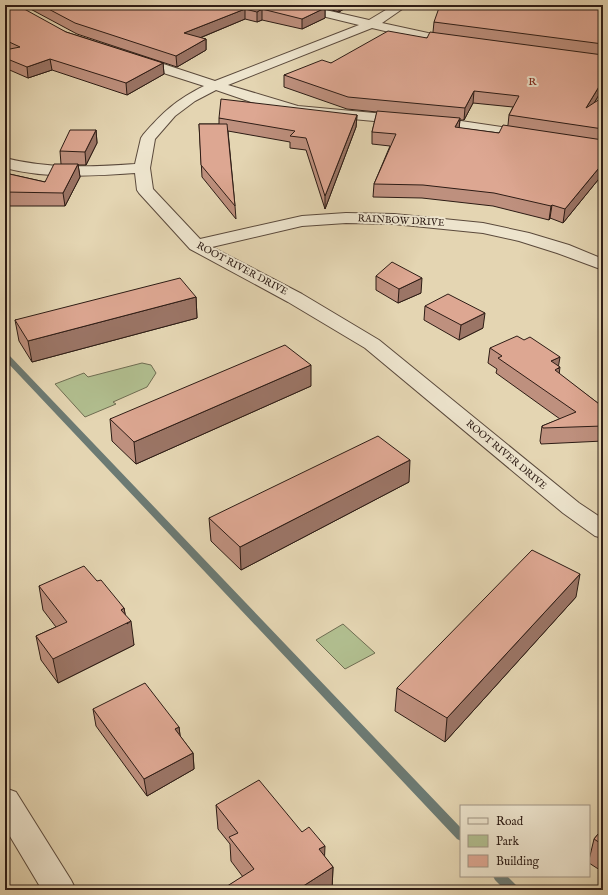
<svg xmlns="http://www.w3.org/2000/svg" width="608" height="895" viewBox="0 0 608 895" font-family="'IM FELL English',serif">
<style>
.green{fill:#b1be8f;stroke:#6f6d52}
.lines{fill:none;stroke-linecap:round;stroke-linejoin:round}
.stream{fill:#6c7a73;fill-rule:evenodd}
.minor-casing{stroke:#5b4a3c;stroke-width:2}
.minor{fill:#ede4cd;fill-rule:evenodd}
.wall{fill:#be907e;stroke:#2d1c15;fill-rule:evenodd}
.shaded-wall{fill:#9b7566;stroke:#2d1c15}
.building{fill:#dda792;stroke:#2d1c15}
.labels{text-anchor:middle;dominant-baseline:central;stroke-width:4;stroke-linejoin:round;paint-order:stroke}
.far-street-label{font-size:10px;fill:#2d1c15;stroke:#ede4cd}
.far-neighbourhood-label{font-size:11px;letter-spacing:1px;fill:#7a1f14;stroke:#ede4cd}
</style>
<rect width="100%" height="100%" fill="#e4d5b2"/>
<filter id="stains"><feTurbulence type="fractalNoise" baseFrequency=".005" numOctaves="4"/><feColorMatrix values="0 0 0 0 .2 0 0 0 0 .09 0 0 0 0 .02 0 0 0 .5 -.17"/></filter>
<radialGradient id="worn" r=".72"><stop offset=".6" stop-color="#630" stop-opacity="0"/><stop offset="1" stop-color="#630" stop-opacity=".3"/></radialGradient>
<path class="green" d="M 142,363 L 151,365 L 156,373 L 147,387 L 113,402 L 116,404 L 85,417 L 55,384 L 84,373 L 88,377 Z
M 343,624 L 375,653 L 345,669 L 316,640 Z"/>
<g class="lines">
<path class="stream" d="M 5,354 L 8,354 L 461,828 L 461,841 L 457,839 L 5,360 Z
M 493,876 L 507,876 L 517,886 L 519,890 L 505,890 L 495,880 Z"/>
<g class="minor-casing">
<path id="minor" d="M 283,5 L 304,5 L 369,20 L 394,5 L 408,5 L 382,23 L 428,33 L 458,37 L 462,38 L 464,41 L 462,44 L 458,45 L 428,41 L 372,28 L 228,85 L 298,106 L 461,121 L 529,131 L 534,132 L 536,135 L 534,138 L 529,139 L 461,129 L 298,114 L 251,102 L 216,90 L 195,101 L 175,116 L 155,139 L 150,168 L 153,189 L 200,239 L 302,216 L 346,213 L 394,214 L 483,223 L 529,233 L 569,245 L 603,259 L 603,270 L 557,253 L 519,241 L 483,233 L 394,224 L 346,223 L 302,226 L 212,247 L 302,294 L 379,340 L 579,503 L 603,519 L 603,538 L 595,536 L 563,513 L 365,348 L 288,302 L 190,249 L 139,193 L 137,190 L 135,173 C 91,176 48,179 5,168 L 5,158 C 49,169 91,167 135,164 L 141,138 L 143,135 C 163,112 176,100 204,86 L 129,62 L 128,59 L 129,56 L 139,56 L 215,81 L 359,25 L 285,7 Z
M 5,788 L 16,792 L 71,880 L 76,890 L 42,890 L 5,828 Z"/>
</g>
<use href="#minor" class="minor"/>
</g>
<path class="wall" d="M 5,5 L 66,32 L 163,63 L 164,74 L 127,95 L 52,70 L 28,78 L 5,68 L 5,50 L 6,50 L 5,50 Z
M 23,5 L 350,5 L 339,12 L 325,8 L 325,18 L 302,29 L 262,20 L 257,22 L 245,19 L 200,38 L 206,39 L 206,50 L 177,67 L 77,34 Z
M 603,5 L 603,55 L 602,61 L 603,61 L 603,88 L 594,103 L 603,97 L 603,175 L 602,175 L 563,223 L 550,218 L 549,220 L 493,206 L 422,198 L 373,197 L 374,184 L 390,146 L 372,144 L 372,132 L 377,112 L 347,109 L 284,87 L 284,75 L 331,63 L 427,38 L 433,32 L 434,22 ZM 473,103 L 513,107 L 509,115 L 508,125 L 499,133 L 459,128 L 460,120 L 464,120 Z
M 357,115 L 356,127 L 325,209 L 306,150 L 290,148 L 290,142 L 228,131 L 235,206 L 236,219 L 202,177 L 199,124 L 219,124 L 219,118 Z
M 96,130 L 97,143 L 86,165 L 78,165 L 80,177 L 65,206 L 5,206 L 5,173 L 45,182 L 61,164 L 60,151 Z
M 376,276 L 421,293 L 398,303 L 376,290 Z
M 196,297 L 197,318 L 32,362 L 19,341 L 15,320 Z
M 425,306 L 483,328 L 459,340 L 424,320 Z
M 490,348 L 558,366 L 559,374 L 603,407 L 603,441 L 541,444 L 540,441 L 542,426 L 560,419 L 496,373 L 497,369 L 488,363 Z
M 311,386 L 136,464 L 112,441 L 110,419 Z
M 409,482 L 241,570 L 211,541 L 209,518 Z
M 97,581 L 124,608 L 125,615 L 134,645 L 58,683 L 41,660 L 36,636 L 56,627 L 43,610 L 39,586 Z
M 576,597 L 445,742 L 395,711 L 397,688 Z
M 93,709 L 179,727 L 180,736 L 193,753 L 194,769 L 147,796 L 96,726 Z
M 216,805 L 302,832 L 324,856 L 333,867 L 332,890 L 221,890 L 243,877 L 231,861 L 230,844 L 218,829 Z
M 603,828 L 603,872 L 589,863 L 589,860 L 594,839 Z"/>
<path class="shaded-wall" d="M 339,5 L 350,5 L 339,12 Z
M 325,8 L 325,18 L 302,29 L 302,19 Z
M 245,9 L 245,19 L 185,44 L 184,33 Z
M 262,9 L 262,20 L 257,22 L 257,12 Z
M 206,39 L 206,50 L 177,67 L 176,56 Z
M 50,59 L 52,70 L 28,78 L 27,67 Z
M 163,63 L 164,74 L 127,95 L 126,83 Z
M 603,80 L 603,88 L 584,120 L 586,108 Z
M 474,91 L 473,103 L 464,120 L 465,108 Z
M 357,115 L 356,127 L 325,209 L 325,196 Z
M 460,118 L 459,130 L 455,127 Z
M 96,130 L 97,143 L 86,165 L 85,152 Z
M 603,163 L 602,175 L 563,223 L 565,209 Z
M 78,164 L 80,177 L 65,206 L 63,193 Z
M 552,205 L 550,218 L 549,220 L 551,206 Z
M 422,278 L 421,293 L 398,303 L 399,289 Z
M 196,297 L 197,318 L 32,362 L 28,341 Z
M 485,313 L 483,328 L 459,340 L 461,325 Z
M 560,357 L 558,369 L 560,367 L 558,383 L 551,361 Z
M 311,365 L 311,386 L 136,464 L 134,442 Z
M 410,460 L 409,482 L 241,570 L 240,547 Z
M 580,574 L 576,597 L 445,742 L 447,718 Z
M 124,608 L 127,624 L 131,621 L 134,645 L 58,683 L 53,659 L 121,610 Z
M 179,727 L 181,743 L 175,729 Z
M 193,753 L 194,769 L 147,796 L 144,779 Z
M 325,846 L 324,869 L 319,849 Z
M 333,867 L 332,890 L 297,890 Z"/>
<path class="building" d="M 5,5 L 17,5 L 66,32 L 163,63 L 126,83 L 50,59 L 27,67 L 5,58 L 5,50 L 20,47 L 5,40 Z
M 41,5 L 312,5 L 325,8 L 302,19 L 262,9 L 257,12 L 245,9 L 184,33 L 206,39 L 176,56 L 75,23 Z
M 440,5 L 603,5 L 603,44 L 434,22 Z
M 388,31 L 427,38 L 430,32 L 603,55 L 599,60 L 603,61 L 603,80 L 586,108 L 603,97 L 603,129 L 509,115 L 519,96 L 474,91 L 465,108 L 348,97 L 284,75 L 322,60 L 331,63 Z
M 221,99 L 357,115 L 325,196 L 306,138 L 290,136 L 295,131 L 219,118 Z
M 377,111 L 460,118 L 455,127 L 499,133 L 503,125 L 603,140 L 603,163 L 565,209 L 552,205 L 551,206 L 494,193 L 423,185 L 374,184 L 396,134 L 372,132 Z
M 199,124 L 227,124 L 235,206 L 201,165 Z
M 70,130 L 96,130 L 85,152 L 60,151 Z
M 54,164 L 78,164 L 63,193 L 5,192 L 5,173 L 45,182 Z
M 392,262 L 422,278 L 399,289 L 376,276 Z
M 180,278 L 196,297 L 28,341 L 15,320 Z
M 448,294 L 485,313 L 461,325 L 425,306 Z
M 517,336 L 524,340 L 530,337 L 560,357 L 551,361 L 560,367 L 555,370 L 603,407 L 603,426 L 543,428 L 542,426 L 576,412 L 498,358 L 502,356 L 490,348 Z
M 285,345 L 311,365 L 134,442 L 110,419 Z
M 378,436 L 410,460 L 240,547 L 209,518 Z
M 532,550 L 580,574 L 447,718 L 397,688 Z
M 84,566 L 97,581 L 101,580 L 124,608 L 121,610 L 131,621 L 53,659 L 36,636 L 67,622 L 39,586 Z
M 145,683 L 179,727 L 175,729 L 193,753 L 144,779 L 93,709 Z
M 259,780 L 302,832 L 309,827 L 325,846 L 319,849 L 333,867 L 297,890 L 221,890 L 254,869 L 229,837 L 238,833 L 216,805 Z
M 603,828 L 603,845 L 594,839 Z"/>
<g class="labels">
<g class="far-street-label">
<text transform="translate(401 221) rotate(3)">RAINBOW DRIVE</text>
<text transform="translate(242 269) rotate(28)">ROOT RIVER DRIVE</text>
<text transform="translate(506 455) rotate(40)">ROOT RIVER DRIVE</text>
</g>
<g class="far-neighbourhood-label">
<text x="533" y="82">R</text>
</g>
</g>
<rect width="608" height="895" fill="none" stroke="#e4d5b2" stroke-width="20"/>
<rect x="6" y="6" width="596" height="883" fill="none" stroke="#2d1c15" stroke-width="2"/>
<rect x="10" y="10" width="588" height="875" fill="none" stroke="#2d1c15"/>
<rect x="460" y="805" width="130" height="72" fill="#ede4cd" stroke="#a09483"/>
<rect x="468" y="818" width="20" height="6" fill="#ede4cd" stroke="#a09483"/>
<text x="496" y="825" font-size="12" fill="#2d1c15">Road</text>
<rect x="468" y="835" width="20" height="12" fill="#b1be8f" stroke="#a09483"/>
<text x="496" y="845" font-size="12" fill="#2d1c15">Park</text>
<rect x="468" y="855" width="20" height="12" fill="#dda792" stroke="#a09483"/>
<text x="496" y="865" font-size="12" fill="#2d1c15">Building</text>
<rect width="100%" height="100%" filter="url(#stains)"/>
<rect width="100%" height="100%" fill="url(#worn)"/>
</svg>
